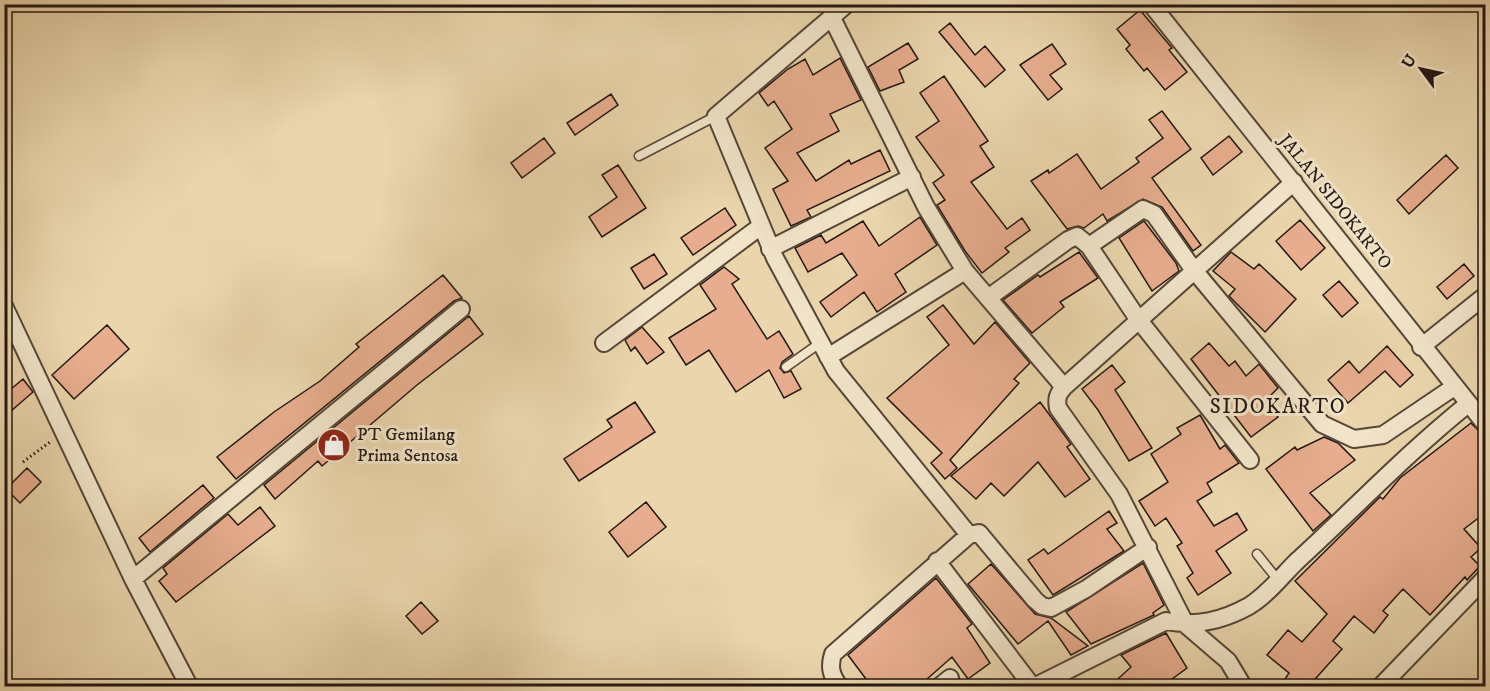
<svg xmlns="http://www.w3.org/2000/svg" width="1490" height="691" viewBox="0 0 1490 691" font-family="'IM FELL DW Pica',serif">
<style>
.building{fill:#e7ad8e;stroke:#231712;stroke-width:1.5}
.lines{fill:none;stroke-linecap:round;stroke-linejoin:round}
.lane-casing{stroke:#554638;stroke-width:11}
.street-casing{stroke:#554638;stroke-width:20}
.path{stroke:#231712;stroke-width:3;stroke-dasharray:1.5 3;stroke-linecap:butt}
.lane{stroke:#f1e4c9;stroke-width:8}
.street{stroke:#f1e4c9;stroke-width:16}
.labels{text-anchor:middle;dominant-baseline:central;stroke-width:6;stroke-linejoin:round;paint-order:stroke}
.street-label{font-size:18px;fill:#231712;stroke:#f1e4c9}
.poi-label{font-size:18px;fill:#231712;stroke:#f1e4c9;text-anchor:start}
.quarter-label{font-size:21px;letter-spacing:1.5px;fill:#231712;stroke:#f1e4c9}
</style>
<rect width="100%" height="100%" fill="#ead5ac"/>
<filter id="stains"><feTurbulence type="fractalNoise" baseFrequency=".00333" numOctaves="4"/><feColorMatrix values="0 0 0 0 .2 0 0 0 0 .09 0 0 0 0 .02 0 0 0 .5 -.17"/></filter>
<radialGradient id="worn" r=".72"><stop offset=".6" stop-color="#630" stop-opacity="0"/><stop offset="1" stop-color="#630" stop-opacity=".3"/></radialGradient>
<path class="building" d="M 1140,10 L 1172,48 L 1169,50 L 1187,72 L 1165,90 L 1147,68 L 1144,71 L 1126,49 L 1130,45 L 1117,29 Z
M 950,23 L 975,55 L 985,46 L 1005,70 L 985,87 L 939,32 Z
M 908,43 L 918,59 L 899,70 L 904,82 L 880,91 L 868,67 Z
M 1052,44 L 1066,64 L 1050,75 L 1062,89 L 1048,100 L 1020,65 Z
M 840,58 L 861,100 L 830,114 L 839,131 L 797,153 L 816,181 L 849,160 L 851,164 L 880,150 L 890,171 L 807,210 L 811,217 L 791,226 L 773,189 L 788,181 L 765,148 L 792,129 L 774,101 L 768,106 L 759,93 L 788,69 L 805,59 L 813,75 Z
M 944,76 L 988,141 L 980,146 L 994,167 L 971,182 L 1007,229 L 1022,218 L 1030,230 L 1005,248 L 1009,252 L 982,273 L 965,251 L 937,205 L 945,200 L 933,183 L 944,175 L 916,137 L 939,121 L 920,93 Z
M 611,94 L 618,105 L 575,135 L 567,123 Z
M 1162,111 L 1191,149 L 1152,178 L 1201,245 L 1193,251 L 1162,207 L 1143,199 L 1107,221 L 1103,214 L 1084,228 L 1078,226 L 1067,229 L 1031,181 L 1048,170 L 1049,173 L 1077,154 L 1101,189 L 1139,162 L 1136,158 L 1163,138 L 1149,120 Z
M 1229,136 L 1242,152 L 1213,175 L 1201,158 Z
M 544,138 L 555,153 L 522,178 L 511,163 Z
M 1446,155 L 1458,168 L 1409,214 L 1397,200 Z
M 618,165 L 646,208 L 602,237 L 589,217 L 617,197 L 602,175 Z
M 725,208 L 736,225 L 693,255 L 681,238 Z
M 920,217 L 937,245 L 895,274 L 906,292 L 877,312 L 864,292 L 831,317 L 820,302 L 857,275 L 842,253 L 808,272 L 795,248 L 821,235 L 826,243 L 863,221 L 879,246 Z
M 1300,220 L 1325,248 L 1301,270 L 1276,241 Z
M 1144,221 L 1176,263 L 1179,271 L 1152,291 L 1119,238 Z
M 1079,252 L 1098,278 L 1060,302 L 1064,307 L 1032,333 L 1003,300 L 1038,275 L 1040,277 Z
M 1231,252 L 1254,269 L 1259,264 L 1296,299 L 1265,332 L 1229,296 L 1235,289 L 1213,271 Z
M 654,254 L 667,274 L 644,289 L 631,268 Z
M 1464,264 L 1474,276 L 1447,299 L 1437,287 Z
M 724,267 L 739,279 L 732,284 L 767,339 L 779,331 L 793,354 L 782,362 L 780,368 L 784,373 L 791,371 L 801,389 L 784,398 L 769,370 L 736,392 L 709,350 L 686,365 L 669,338 L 716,309 L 700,285 Z
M 443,275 L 462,298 L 454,301 L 236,479 L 217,457 L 274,412 L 320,381 L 359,347 L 356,344 Z
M 1339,281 L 1358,303 L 1342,317 L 1323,295 Z
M 943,305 L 974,344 L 995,322 L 1030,363 L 1014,379 L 1019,383 L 950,460 L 957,468 L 945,479 L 931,463 L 942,453 L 887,398 L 949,345 L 927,317 Z
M 469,316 L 483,334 L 417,385 L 322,466 L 318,461 L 275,499 L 264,485 Z
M 107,325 L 129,349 L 74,399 L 52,375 Z
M 642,327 L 664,352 L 647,364 L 635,347 L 631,351 L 625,340 Z
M 1209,343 L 1229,366 L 1235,361 L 1246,376 L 1259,364 L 1278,388 L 1266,400 L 1278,417 L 1251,437 L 1191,359 Z
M 1387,346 L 1413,375 L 1400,387 L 1385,371 L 1348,403 L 1328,380 L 1349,361 L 1359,373 Z
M 1112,365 L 1125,382 L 1115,390 L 1152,448 L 1129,461 L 1098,410 L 1082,389 Z
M 23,379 L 33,392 L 4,417 L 4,395 Z
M 635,402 L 655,432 L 579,481 L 564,459 L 612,427 L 607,420 Z
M 1040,402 L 1071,444 L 1067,447 L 1090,479 L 1065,497 L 1038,462 L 1004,496 L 991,483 L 976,499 L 951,476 Z
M 1200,415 L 1220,449 L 1225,445 L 1239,463 L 1207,483 L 1212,492 L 1197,501 L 1214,526 L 1237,513 L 1247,530 L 1216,551 L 1231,573 L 1198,595 L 1187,578 L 1193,573 L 1177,546 L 1182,543 L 1166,518 L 1155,526 L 1139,501 L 1168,482 L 1151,454 L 1181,434 L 1177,428 Z
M 1471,423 L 1485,437 L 1485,513 L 1464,529 L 1481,548 L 1471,557 L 1480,566 L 1467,580 L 1465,577 L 1430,615 L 1403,589 L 1383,611 L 1388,615 L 1374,633 L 1354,616 L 1333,641 L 1342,649 L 1308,687 L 1280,687 L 1289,673 L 1267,655 L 1288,630 L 1302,642 L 1327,614 L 1295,581 L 1380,497 L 1383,499 L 1400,478 Z
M 1324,437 L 1338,443 L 1355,460 L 1310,493 L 1331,515 L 1313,531 L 1266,469 L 1295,447 L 1297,450 Z
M 27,468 L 41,482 L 20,503 L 6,489 Z
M 203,485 L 214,498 L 150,552 L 139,538 Z
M 646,502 L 666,527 L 628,557 L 609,532 Z
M 260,507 L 275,526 L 176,602 L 159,581 L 167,574 L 163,568 L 228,514 L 238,525 Z
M 1109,511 L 1117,523 L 1107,529 L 1124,551 L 1053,595 L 1028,560 L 1044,549 L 1048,554 Z
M 1143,563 L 1164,605 L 1153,613 L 1154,615 L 1091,644 L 1066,612 Z
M 991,564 L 1035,614 L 1051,618 L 1088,646 L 1071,655 L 1048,621 L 1018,644 L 968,584 Z
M 936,578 L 972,624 L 967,628 L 990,663 L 968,679 L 952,657 L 918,687 L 872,687 L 848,655 Z
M 421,602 L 438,621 L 422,634 L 406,616 Z
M 1166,633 L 1187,668 L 1161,687 L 1109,687 L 1131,667 L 1121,655 Z"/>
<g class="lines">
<g class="lane-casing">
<path id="lane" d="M 639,156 L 716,116
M 786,367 L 820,343
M 1257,554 L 1278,580"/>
</g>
<g class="street-casing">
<path id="street" d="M 847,4 L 716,116 L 775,258 L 836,371 L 969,535
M 1151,4 L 1486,425
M 832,18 L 926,207 L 965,271
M 1089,246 L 1143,209 L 1154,214 L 1193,269 L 1322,424 L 1354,439 L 1383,435 L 1454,387
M 770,249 L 912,177
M 988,298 L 1068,240 L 1077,236 L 1089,246 L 1138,319 L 1250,460
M 4,306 L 133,579 L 461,309
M 604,343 L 761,226
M 1421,347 L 1486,295
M 828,357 L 965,271 L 1064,387
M 937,561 L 1032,686
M 133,579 L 189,686
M 839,686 C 831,675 829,667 833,654 L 969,535 L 979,533 L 1035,600 L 1042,606 L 1051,608 L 1086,589 L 1148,547
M 940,686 L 950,678
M 1036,686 L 1166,621 C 1196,627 1222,621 1249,606 C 1267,595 1281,577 1296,562 C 1353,510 1407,453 1468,404
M 1243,686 L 1228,661 L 1186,625 L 1119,494 L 1058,408 C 1056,398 1058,394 1064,387 L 1294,182
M 1381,686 L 1486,577"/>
</g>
<path class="path" d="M 23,462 L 50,442"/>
<use href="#lane" class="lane"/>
<use href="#street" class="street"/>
</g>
<defs>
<g id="shop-disc" transform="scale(1.725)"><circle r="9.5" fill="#8f2418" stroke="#f1e4c9"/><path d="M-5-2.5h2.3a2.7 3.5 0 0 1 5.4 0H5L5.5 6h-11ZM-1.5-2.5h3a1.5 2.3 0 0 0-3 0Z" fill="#fff"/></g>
</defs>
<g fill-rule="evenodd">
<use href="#shop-disc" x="334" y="445"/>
</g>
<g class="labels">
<g class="street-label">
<text transform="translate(1335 202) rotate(51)">JALAN SIDOKARTO</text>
</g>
<g class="poi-label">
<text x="357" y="435">PT Gemilang<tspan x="357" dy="21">Prima Sentosa</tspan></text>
</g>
<g class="quarter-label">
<text x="1278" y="407">SIDOKARTO</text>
</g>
</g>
<rect width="1490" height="691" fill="none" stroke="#ead5ac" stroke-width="24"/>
<rect x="6" y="6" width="1478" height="679" fill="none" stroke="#231712" stroke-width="3"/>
<rect x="12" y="12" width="1466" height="667" fill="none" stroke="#231712" stroke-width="1.5"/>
<g transform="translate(1421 69) rotate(303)" stroke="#f1e4c9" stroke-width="4.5" paint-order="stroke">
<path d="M0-4.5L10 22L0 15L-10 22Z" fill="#231712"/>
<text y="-9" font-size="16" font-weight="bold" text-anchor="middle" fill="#231712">U</text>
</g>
<rect width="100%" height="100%" filter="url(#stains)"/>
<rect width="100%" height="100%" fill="url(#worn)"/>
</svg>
